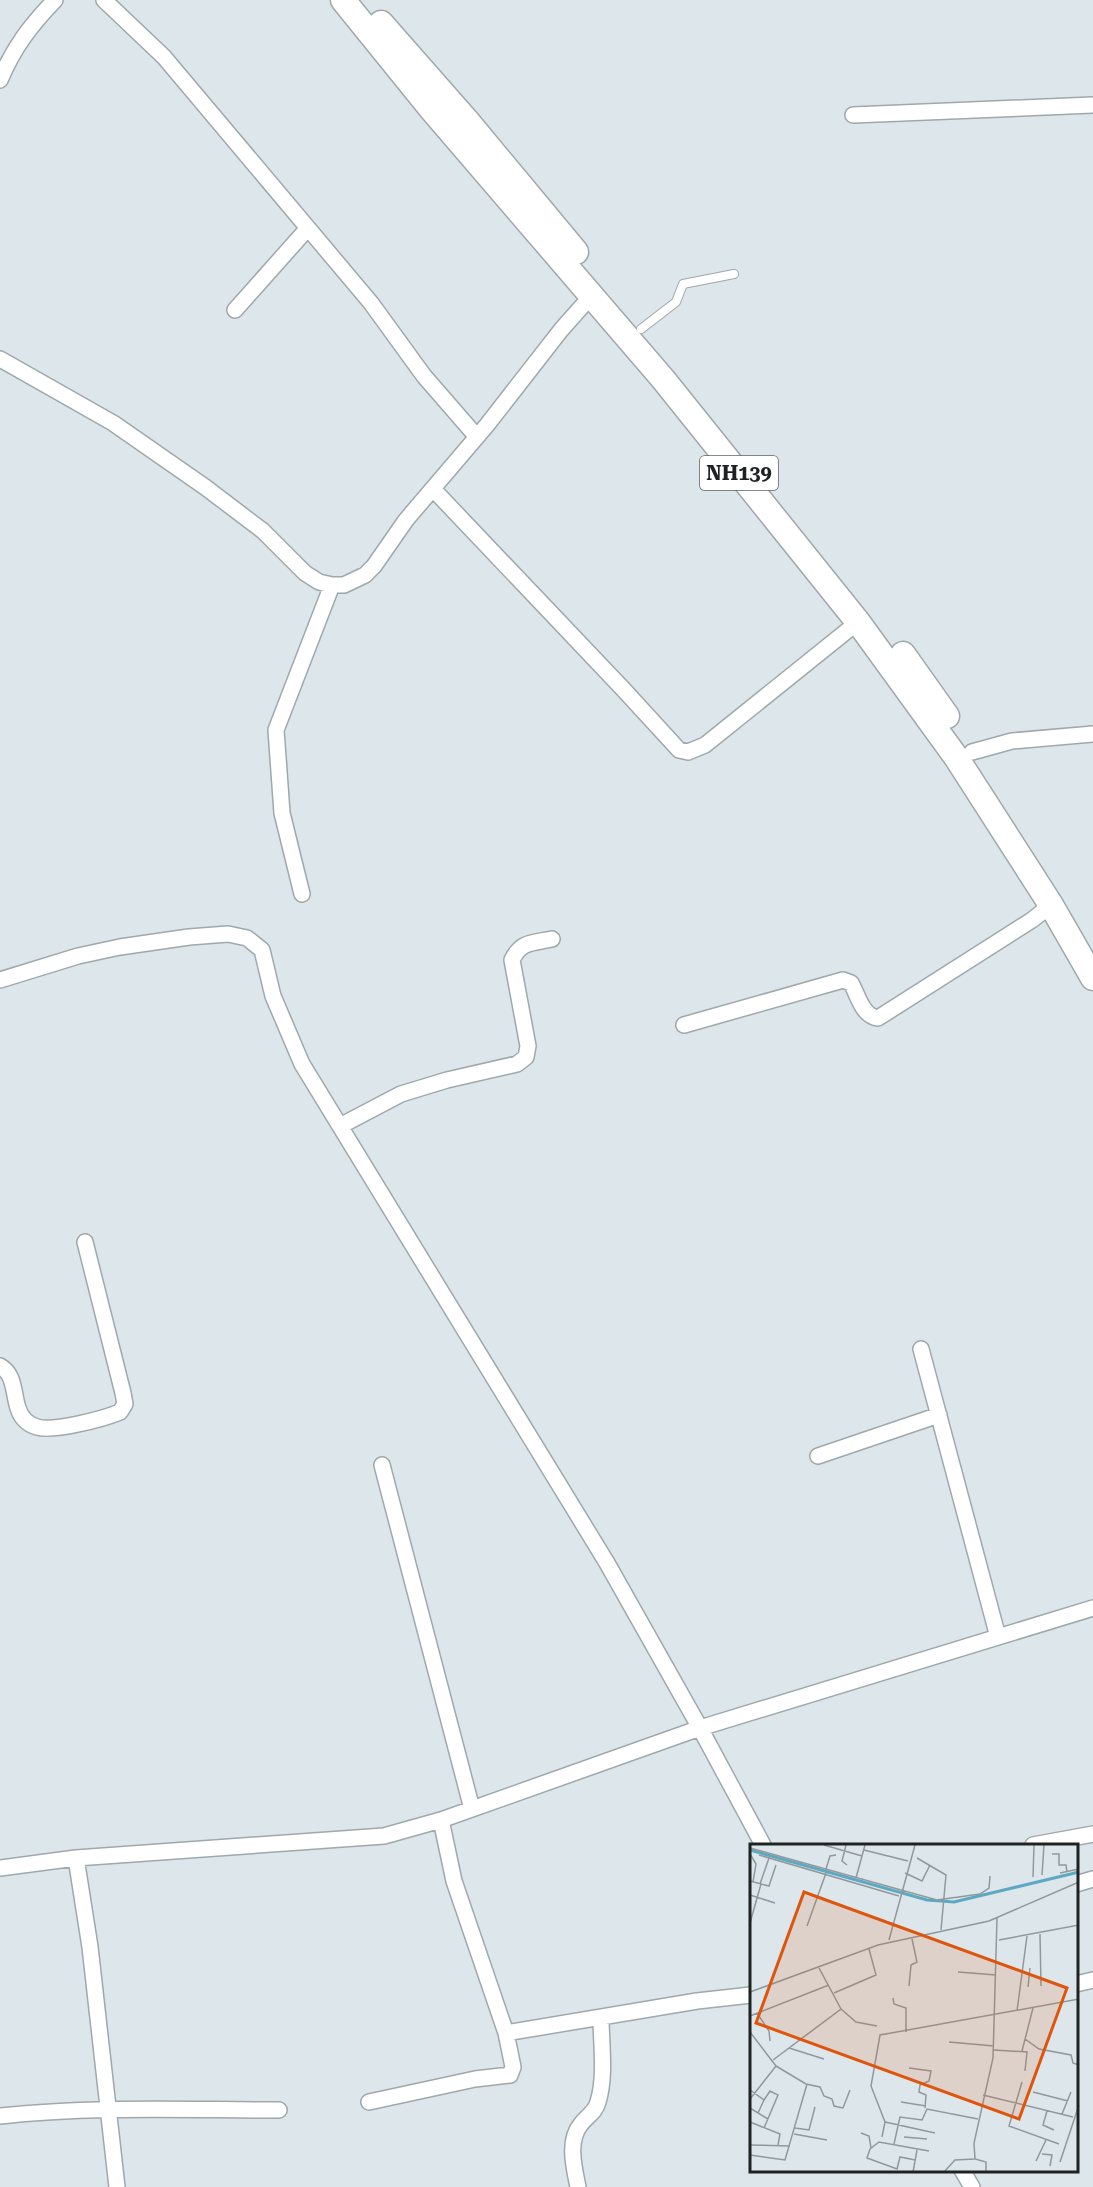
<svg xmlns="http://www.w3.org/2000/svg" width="1093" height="2187" viewBox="0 0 1093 2187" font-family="'Roboto Serif',serif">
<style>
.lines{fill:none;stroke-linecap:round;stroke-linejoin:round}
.service-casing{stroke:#9fa8ac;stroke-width:10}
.minor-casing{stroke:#9fa8ac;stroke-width:18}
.trunk-casing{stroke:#9fa8ac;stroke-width:27}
.service{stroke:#fff;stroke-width:8}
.minor{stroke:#fff;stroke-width:15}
.trunk{stroke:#fff;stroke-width:24}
.labels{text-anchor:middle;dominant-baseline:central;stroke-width:6;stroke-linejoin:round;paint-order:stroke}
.shield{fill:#fff;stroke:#626465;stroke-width:1.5}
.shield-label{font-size:20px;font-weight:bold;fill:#1f2223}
.inset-river{fill:none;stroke:#5da9c4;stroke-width:3}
.inset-road{fill:none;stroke:#91989b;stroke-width:1.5}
.view{fill:#de560d;fill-opacity:0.15;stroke:#de560d;stroke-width:3}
.inset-edge{fill:none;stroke:#1f2223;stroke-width:3}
</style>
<rect width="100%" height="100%" fill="#dde7eb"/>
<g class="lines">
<g class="service-casing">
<path id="service" d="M 641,329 L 676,302 L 683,284 L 734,274"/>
</g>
<g class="minor-casing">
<path id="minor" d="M 104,0 L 164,57 L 371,303 L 424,376 L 477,437
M 0,80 C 14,47 30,26 55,0
M 853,115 L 1093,105
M 235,310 L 308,228
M 0,359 L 113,423 L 205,487 L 263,531 L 305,573 L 319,582 L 332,585 L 344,585 L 365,575 L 374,566 L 406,520 L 487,425 L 561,330 L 592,295
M 433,489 L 624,690 L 679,750 L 688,752 L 705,745 L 858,622
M 972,752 L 1012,741 L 1093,734
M 302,894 L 282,813 L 276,730 L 332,585
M 0,980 L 78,956 L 120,947 L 189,937 L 228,934 L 247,938 L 262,950 L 273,996 L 302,1064 L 607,1563 L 700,1728 L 763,1845
M 684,1025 L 843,980 L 851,983 C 858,995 862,1016 878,1018 L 1032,920 L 1051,905
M 340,1126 L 401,1094 L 447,1080 L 517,1064 L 526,1057 L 528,1046 L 512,960 C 521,941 533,943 552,939
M 921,1349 L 998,1637
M 0,1366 C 15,1374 13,1393 18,1408 C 21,1418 27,1424 37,1427 C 53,1432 103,1419 120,1412 L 125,1404 L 123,1393 L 85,1242
M 818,1456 L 939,1415
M 382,1465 L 472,1809
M 1033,1845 L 1093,1834
M 76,1858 L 90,1947 L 117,2187
M 0,1868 L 76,1858 L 384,1836 L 441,1820 L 700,1728 L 1093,1608
M 1076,1884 L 1093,1879
M 1076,1984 L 1093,1980
M 506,2033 L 697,2001 L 751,1995
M 369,2102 L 475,2079 L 510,2075 L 513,2067 L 506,2033 L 454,1881 L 441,1820
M 0,2116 C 92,2106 186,2110 279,2110
M 962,2170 L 972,2187
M 578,2187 C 574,2167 567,2141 581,2124 C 587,2116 595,2113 598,2102 C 606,2076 601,2044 601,2017"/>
</g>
<g class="trunk-casing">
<path id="trunk" d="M 343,0 L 432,110 L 663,379 L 858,622 L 956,757 L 1051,905 L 1093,978
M 381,23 L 468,122 L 576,252
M 903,654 L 947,716"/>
</g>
<use href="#service" class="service"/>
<use href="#minor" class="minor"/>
<use href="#trunk" class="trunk"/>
</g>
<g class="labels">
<rect class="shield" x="700" y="456" width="78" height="34" rx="4.5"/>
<g class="shield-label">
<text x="739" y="473">NH139</text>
</g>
</g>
<g transform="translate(750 1844)">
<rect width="328" height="328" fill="#dde7eb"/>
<path class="inset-river" d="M 0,6 L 177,56 L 204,58 L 329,28"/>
<path class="inset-road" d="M 74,1 L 112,12M 96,1 L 92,17 L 97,21M 0,4 L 187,56 L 230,50 L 239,44 L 240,32M 114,6 L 158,17M 0,10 L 6,20 L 3,38M 302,10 L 309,10 L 309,21 L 316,21 L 317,28M 9,11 L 149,52M 167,14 L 196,31 L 191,86M 76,25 L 80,12 L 86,11M 155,29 L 172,37 L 180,21M 310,29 L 329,25M 292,31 L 294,1M 283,33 L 284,1M 106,34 L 115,1M 0,37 L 19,42 L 26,21M 10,40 L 19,14M 0,51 L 25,59M 0,79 L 11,40M 57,82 L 76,29M 290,90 L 291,142M 139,96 L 165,1M 249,96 L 329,81M 208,128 L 246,131M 159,142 L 161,121 L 167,118 L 162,95M 278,143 L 280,124M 0,148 L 128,101 L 239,77 L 329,38M 84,149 L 126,131 L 119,105M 143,154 L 144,160 L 156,164 L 156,188M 91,165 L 106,178 L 127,182M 267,167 L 277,92M 7,169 L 19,187 L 20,197M 0,172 L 79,141M 0,188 L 26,222 L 0,255M 275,195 L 289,205 L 321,211 L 323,219 L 329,221M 199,198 L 244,202M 39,204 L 74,215M 244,206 L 277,208 L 275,227M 272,207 L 283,164M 23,216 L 91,165 L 69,124M 26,222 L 56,240 L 70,243 L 74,252 L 82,255 L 84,262 L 93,264 L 100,246M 159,224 L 181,227 L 179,237 L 170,241 L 169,248 L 176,251 L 175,264M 272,238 L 259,282 L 309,300M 0,246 L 14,256 L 8,269M 283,248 L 318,257M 233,251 L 323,273M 14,256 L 20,247 L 28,251 L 14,284M 151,258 L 176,262M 0,264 L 18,275M 297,267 L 293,281 L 304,286M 312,270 L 321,248M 0,278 L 30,290 L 28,301M 135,278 L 121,242 L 130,191 L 329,155M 45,284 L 59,286 L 65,263M 111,289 L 119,292 L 121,304M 44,290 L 77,296M 132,293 L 135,278 L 185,289M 154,293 L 177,295M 144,300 L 150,273 L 172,276 L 177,265 L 228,275M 0,301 L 40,302M 292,310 L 302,311 L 300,322M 0,311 L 35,316 L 57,240M 165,316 L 150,313 L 147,325 L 117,314 L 120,305 L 129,298 L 179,307M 286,317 L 296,296M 310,318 L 329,261M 163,328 L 167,306M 194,328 L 205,316 L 225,315M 236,328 L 236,318 L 225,315 L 224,299 L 243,214 L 247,74"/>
<path class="view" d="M 54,48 L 317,144 L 269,275 L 6,179 Z"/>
<rect width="328" height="328" class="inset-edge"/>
</g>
</svg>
